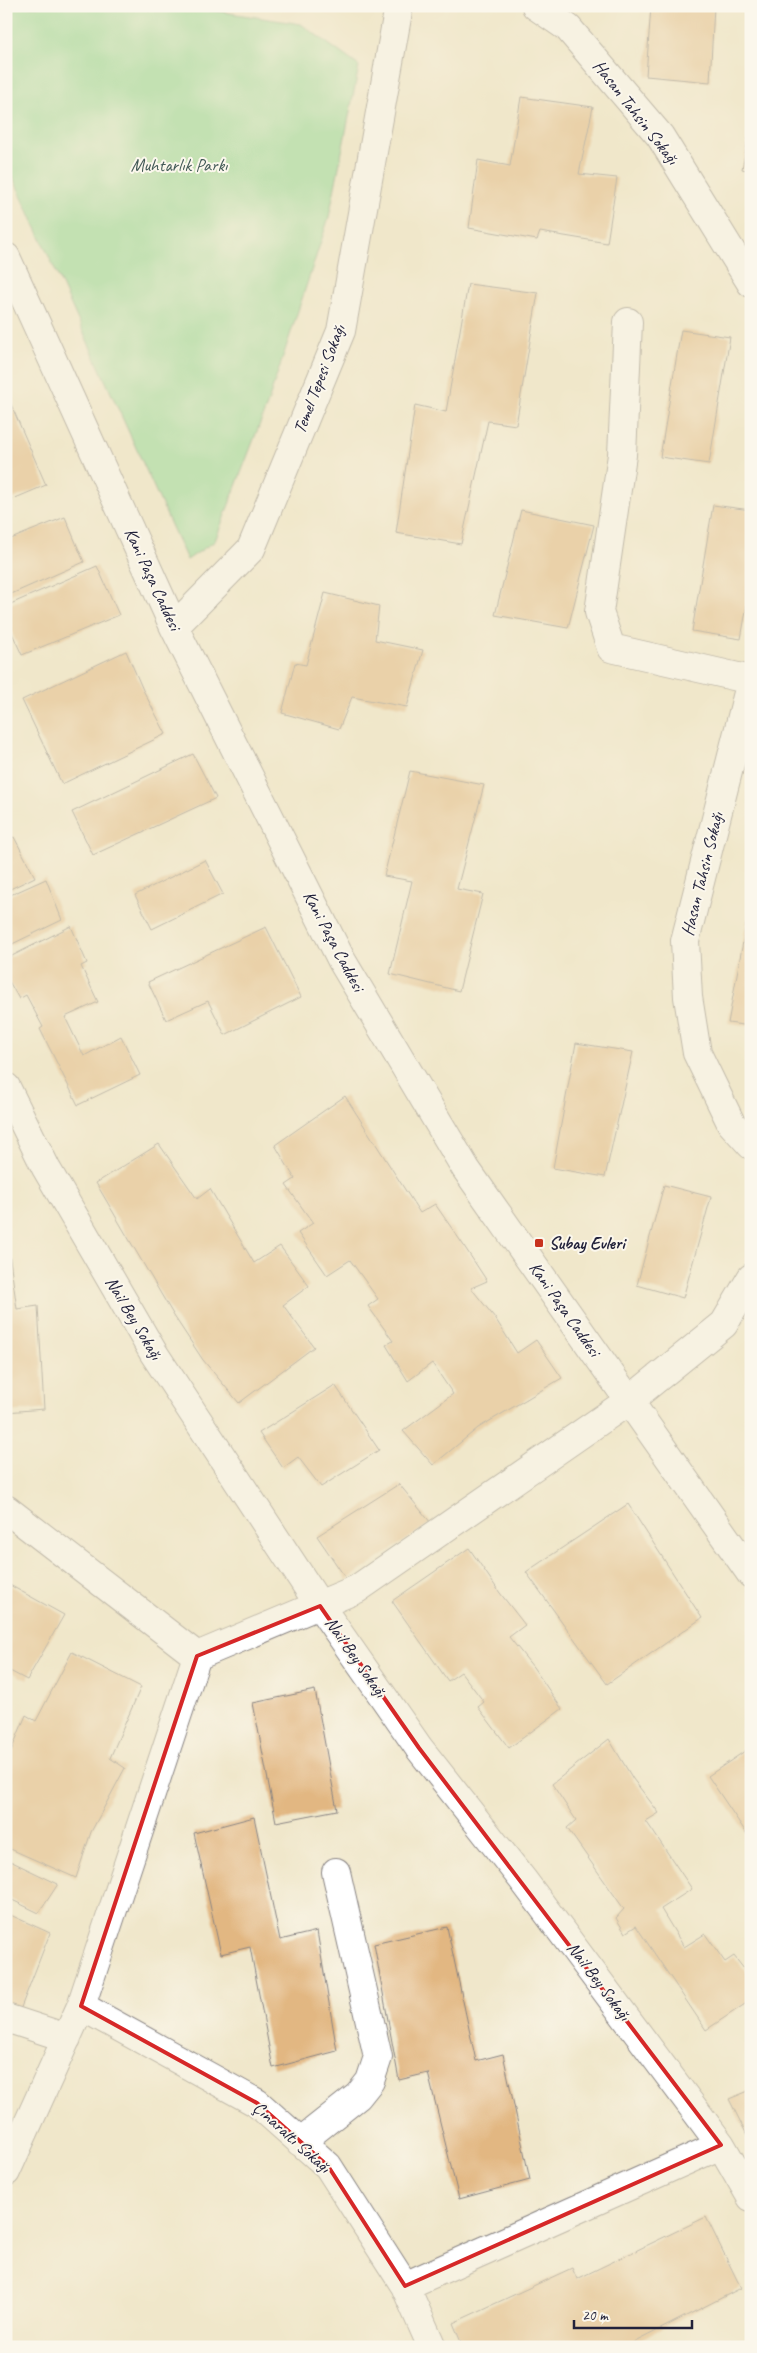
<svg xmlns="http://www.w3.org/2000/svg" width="757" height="2353" viewBox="0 0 757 2353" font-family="Caveat,sans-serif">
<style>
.green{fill:#8dd996;stroke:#587e68}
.building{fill:#e2b782}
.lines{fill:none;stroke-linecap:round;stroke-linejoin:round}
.minor-casing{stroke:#898483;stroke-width:30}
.minor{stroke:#fff;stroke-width:28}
.marked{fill:none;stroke:#d62828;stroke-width:4;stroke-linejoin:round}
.poi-dot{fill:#c8321e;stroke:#fbf7ec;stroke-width:2}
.labels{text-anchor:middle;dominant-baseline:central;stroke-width:4;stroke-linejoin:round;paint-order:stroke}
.street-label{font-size:18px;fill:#22223b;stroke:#fbf7ec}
.park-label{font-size:18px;fill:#425956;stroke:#fbf7ec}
.poi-label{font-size:18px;font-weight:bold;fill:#22223b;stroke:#fbf7ec;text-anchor:start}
</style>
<rect width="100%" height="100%" fill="#fbf7ec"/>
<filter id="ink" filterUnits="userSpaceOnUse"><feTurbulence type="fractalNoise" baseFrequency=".02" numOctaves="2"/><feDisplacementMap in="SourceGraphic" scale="10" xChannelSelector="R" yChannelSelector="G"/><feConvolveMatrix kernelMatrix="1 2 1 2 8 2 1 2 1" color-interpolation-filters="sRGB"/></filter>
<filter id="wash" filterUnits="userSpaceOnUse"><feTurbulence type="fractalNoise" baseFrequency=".0096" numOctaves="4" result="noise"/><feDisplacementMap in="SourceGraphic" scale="20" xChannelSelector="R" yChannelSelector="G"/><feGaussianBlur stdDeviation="1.12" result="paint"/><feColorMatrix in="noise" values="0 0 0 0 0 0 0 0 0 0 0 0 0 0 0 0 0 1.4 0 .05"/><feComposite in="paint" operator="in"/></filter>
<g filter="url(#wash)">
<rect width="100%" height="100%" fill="#f0e7cb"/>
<path class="green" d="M 6,6 L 184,6 L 301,24 L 359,66 L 329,217 L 267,405 L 215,541 L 187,560 L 6,162 Z"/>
<g id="blocks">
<path class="building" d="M 651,6 L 714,6 L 710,82 L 646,76 Z
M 521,97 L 593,107 L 579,174 L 617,178 L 607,243 L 540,232 L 537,240 L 469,228 L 478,160 L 510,166 Z
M 750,130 L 751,130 L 751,171 L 742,169 Z
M 468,284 L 538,293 L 516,425 L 488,421 L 461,544 L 396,533 L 415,405 L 446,412 Z
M 681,330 L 730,337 L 709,464 L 660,457 Z
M 6,393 L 46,485 L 6,502 Z
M 713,505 L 751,510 L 751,582 L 741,639 L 692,631 Z
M 521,510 L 594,525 L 568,628 L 495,615 Z
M 65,517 L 84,562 L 9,595 L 6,589 L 6,541 Z
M 97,566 L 119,615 L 22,655 L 6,620 L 6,606 Z
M 325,593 L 379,606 L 375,640 L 423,650 L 407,707 L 352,697 L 339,729 L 282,713 L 295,663 L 306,665 Z
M 126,651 L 143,690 L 166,734 L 62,784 L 22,700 Z
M 193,754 L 216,798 L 93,855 L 72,812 Z
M 410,771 L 484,785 L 457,889 L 483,894 L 459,991 L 390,974 L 412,881 L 384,876 Z
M 14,837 L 35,877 L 6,891 L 6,840 Z
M 205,860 L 223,894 L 152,929 L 135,895 Z
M 46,879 L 62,920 L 6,947 L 6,897 Z
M 750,904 L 751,904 L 751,1026 L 728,1023 Z
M 71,926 L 87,963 L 81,966 L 98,1002 L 65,1017 L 84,1056 L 121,1036 L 140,1075 L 78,1105 L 40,1029 L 43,1027 L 26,995 L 19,999 L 6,976 L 6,959 Z
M 266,927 L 301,997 L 225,1035 L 208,1001 L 166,1020 L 148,982 Z
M 576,1043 L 633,1052 L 605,1177 L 553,1168 Z
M 345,1096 L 420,1213 L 435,1204 L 462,1243 L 487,1281 L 471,1288 L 495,1318 L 517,1353 L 536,1340 L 562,1378 L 478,1428 L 433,1465 L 403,1431 L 453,1394 L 432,1363 L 408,1381 L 386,1345 L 393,1341 L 368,1306 L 378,1299 L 350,1260 L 327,1275 L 298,1233 L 313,1223 L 286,1185 L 295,1179 L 275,1145 Z
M 159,1144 L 197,1199 L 210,1189 L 254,1263 L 280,1246 L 309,1286 L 283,1305 L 314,1347 L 239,1403 L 203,1360 L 174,1316 L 96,1183 Z
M 664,1185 L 711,1197 L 683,1298 L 637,1285 Z
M 6,1231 L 17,1309 L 38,1306 L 44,1409 L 6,1412 Z
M 335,1385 L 379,1450 L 321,1487 L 298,1457 L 283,1468 L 259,1433 Z
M 399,1484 L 431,1523 L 347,1580 L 317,1536 Z
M 628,1504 L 702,1618 L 607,1684 L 526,1572 Z
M 469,1548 L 500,1593 L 525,1625 L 509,1637 L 533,1667 L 562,1709 L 509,1748 L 478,1707 L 484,1702 L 461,1672 L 448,1681 L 392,1601 Z
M 6,1583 L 64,1615 L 27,1680 L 8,1670 L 6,1673 Z
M 72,1652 L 141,1687 L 110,1758 L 125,1768 L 91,1832 L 76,1878 L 6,1847 L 6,1763 L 26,1715 L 36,1721 Z
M 315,1690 L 337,1810 L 276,1822 L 253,1703 Z
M 609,1739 L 633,1779 L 659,1813 L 646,1821 L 692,1889 L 661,1909 L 684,1947 L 705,1934 L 725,1962 L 734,1956 L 751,1978 L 751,2000 L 706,2030 L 636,1926 L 625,1933 L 616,1918 L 624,1909 L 567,1828 L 576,1820 L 552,1784 Z
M 751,1747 L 751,1840 L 708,1776 Z
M 254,1817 L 280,1940 L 317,1931 L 337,2051 L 273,2068 L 250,1947 L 221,1954 L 194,1833 Z
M 6,1859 L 58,1884 L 39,1913 L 6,1897 Z
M 6,1913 L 50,1933 L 20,2010 L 6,2005 Z
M 447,1927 L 476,2061 L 503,2054 L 530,2180 L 459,2199 L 428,2073 L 399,2080 L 374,1944 Z
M 751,2090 L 751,2136 L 748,2137 L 729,2099 Z
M 706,2217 L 741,2288 L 625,2347 L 604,2347 L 603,2344 L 596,2347 L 463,2347 L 453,2323 L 572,2268 L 577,2279 Z"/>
</g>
</g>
<g filter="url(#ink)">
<use href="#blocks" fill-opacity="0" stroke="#898483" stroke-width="1"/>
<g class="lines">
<g class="minor-casing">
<path id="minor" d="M 536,6 L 568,28 L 660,136 L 751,283
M 6,257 L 174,627 L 342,961 L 466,1169 L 751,1574
M 628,322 L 622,455 L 599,612 L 611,648 L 751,680
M 174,627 L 251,549 L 341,331 L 399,6
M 751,681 L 685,941 L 688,997 L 697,1053 L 731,1123 L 751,1145
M 6,1087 L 46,1168 L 153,1352 L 320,1606 L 419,1748 L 523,1880 L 721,2145 L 751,2197
M 6,1509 L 197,1656 L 81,2006 L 6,2172
M 197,1656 L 357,1589 L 630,1400 L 724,1324 L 751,1278
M 81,2006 L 257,2103 L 328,2166 L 405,2286 L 432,2347
M 6,2018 L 67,2038
M 300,2142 L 358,2096 L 370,2081 L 378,2057 L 336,1872
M 405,2286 L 721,2145"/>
</g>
<use href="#minor" class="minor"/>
</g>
</g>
<path d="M0 0H757V2353H0ZM 320,1606 L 419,1748 L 721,2145 L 405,2286 L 328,2166 L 257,2103 L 81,2006 L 197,1656 Z" fill="#f0e7cb" fill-opacity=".55" fill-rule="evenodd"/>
<path class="marked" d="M 320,1606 L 419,1748 L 721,2145 L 405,2286 L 328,2166 L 257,2103 L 81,2006 L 197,1656 Z"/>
<rect class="poi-dot" x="534" y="1238" width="10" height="10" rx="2.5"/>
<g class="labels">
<g class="street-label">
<text transform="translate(636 112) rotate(52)">Hasan Tahsin Sokağı</text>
<text transform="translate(319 379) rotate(-69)">Temel Tepesi Sokağı</text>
<text transform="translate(153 579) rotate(65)">Kani Paşa Caddesi</text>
<text transform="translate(702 874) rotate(-76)">Hasan Tahsin Sokağı</text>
<text transform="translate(334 941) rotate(62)">Kani Paşa Caddesi</text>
<text transform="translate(565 1309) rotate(55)">Kani Paşa Caddesi</text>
<text transform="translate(134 1318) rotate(59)">Nail Bey Sokağı</text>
<text transform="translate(356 1657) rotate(55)">Nail Bey Sokağı</text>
<text transform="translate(599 1981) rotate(53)">Nail Bey Sokağı</text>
<text transform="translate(292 2137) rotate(42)">Çınaraltı Sokağı</text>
</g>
<g class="park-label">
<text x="179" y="165">Muhtarlık Parkı</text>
</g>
<g class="poi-label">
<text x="549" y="1243">Subay Evleri</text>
</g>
</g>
<rect width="757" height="2353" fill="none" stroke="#fbf7ec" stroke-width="25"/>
<path d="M574 2320v8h118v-8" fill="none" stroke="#22223b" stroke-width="2.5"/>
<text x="582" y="2320" font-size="15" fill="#22223b" stroke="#fbf7ec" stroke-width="4" paint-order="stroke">20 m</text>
</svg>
